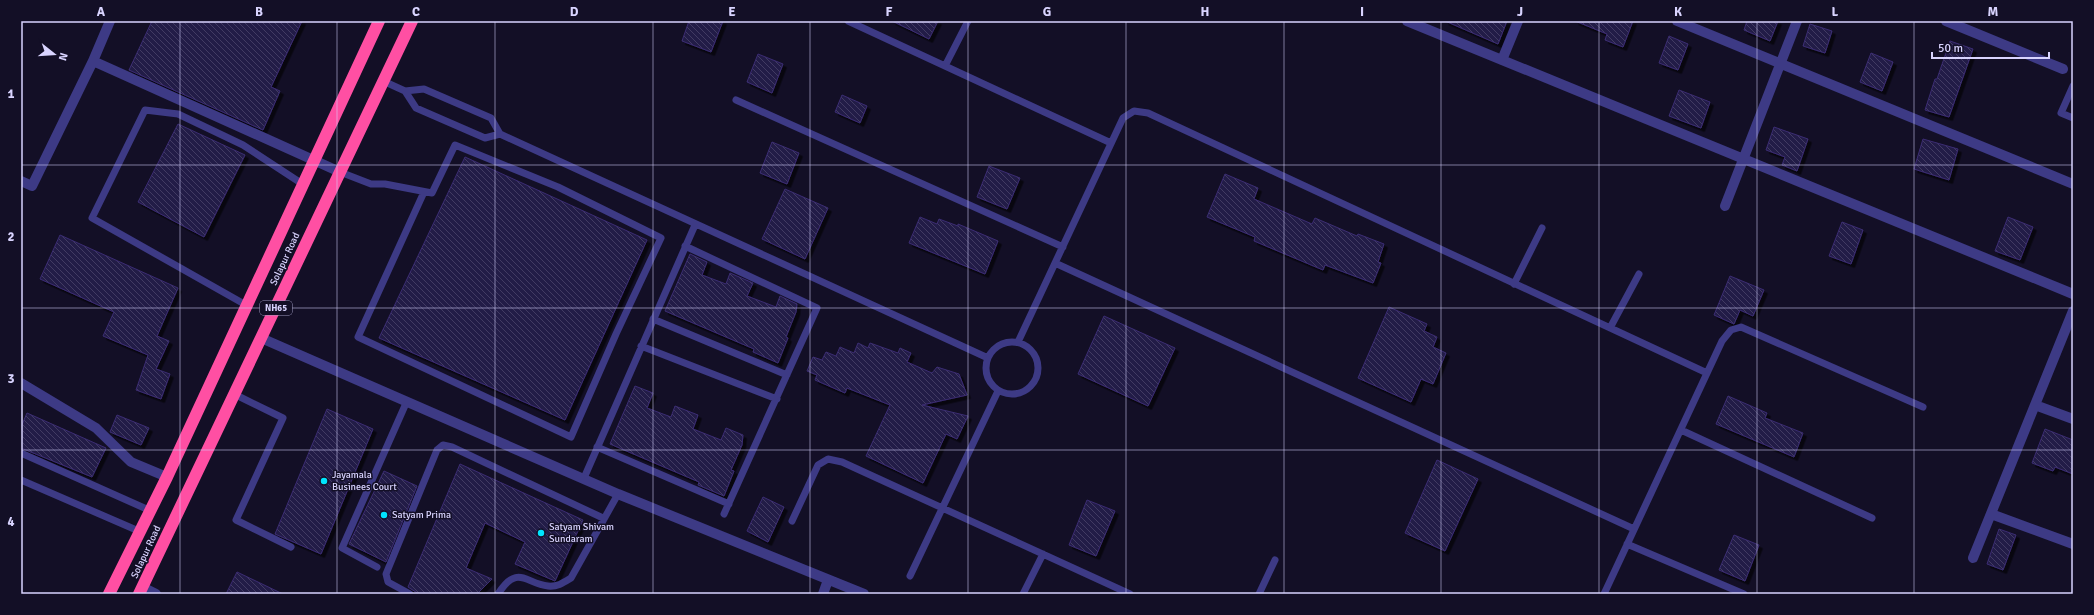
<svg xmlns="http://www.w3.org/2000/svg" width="2094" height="615" viewBox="0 0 2094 615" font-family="Signika,sans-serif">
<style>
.building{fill:url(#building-back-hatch);stroke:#3b2d73;filter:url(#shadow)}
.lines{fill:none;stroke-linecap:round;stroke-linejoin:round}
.lane{stroke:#3d3a85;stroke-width:7}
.street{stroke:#3d3a85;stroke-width:10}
.highway{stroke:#ff4fa3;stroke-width:12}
.grid{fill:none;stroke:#d9d4ff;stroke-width:1;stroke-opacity:0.55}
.poi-dot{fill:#00e5ff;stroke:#130f26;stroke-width:1.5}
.labels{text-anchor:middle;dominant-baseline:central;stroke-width:3;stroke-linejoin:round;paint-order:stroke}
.shield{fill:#130f26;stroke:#9e99be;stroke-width:1}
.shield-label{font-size:9px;font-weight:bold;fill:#d9d4ff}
.street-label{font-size:10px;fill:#d9d4ff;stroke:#130f26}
.poi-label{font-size:10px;fill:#d9d4ff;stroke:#130f26;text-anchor:start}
.neatline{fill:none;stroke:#d9d4ff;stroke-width:1.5}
.grid-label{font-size:13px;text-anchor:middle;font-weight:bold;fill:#d9d4ff}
</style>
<defs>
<pattern id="building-back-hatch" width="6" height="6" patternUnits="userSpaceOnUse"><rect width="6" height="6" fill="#241b47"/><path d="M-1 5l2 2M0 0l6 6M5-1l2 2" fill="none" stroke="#433b63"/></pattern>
<filter id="shadow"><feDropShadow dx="3.5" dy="3.5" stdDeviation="0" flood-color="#0009"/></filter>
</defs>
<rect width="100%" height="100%" fill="#130f26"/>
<path class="building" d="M 152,21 L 302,21 L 271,87 L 280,91 L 263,130 L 129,70 Z
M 689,21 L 723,21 L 711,52 L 682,41 Z
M 892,21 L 938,21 L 929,39 Z
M 1445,21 L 1507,21 L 1498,44 Z
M 1575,21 L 1633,21 L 1623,47 L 1605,40 L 1607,34 Z
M 1747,21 L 1778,21 L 1770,41 L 1744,30 Z
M 1810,24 L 1832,31 L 1825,53 L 1803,46 Z
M 1669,36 L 1688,44 L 1678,70 L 1659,63 Z
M 1950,41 L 1973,49 L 1949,117 L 1925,110 L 1935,79 L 1937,79 Z
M 1871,53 L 1893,62 L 1882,91 L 1860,82 Z
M 758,54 L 783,64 L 772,93 L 747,82 Z
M 1679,90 L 1710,102 L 1701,128 L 1669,116 Z
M 842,95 L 867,106 L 860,123 L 835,112 Z
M 178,124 L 245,155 L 204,237 L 138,202 Z
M 1774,127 L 1808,139 L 1797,171 L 1782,165 L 1785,157 L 1766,150 Z
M 1923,139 L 1958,149 L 1949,180 L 1914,169 Z
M 772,142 L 799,153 L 787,184 L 760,173 Z
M 465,157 L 647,240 L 565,420 L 379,338 Z
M 989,166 L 1020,178 L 1007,209 L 977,197 Z
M 1225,174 L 1258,188 L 1254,199 L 1312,224 L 1315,218 L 1357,236 L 1358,234 L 1384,244 L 1378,262 L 1381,263 L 1373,283 L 1325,265 L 1323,270 L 1254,241 L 1255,237 L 1207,217 Z
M 785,189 L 828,208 L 805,259 L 762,239 Z
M 920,217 L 937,224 L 939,219 L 958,226 L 958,224 L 998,241 L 985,274 L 909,243 Z
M 2008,217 L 2033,227 L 2020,260 L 1995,251 Z
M 1842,222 L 1863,230 L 1851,264 L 1829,256 Z
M 60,235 L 178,288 L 157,336 L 169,341 L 156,369 L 170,374 L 161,399 L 136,390 L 148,355 L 103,336 L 114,312 L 40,279 Z
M 690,254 L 707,262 L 702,275 L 726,284 L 730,273 L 753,283 L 747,296 L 776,307 L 780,296 L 797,304 L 796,312 L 786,337 L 788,338 L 778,363 L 753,352 L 754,349 L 665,311 Z
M 1730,276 L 1764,290 L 1753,316 L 1740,310 L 1734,324 L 1714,315 Z
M 1389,307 L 1427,324 L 1424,331 L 1437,337 L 1433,347 L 1446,353 L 1433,384 L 1421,379 L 1411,402 L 1358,378 Z
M 1104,316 L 1175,348 L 1148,406 L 1078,374 Z
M 858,343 L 868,348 L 870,343 L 898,353 L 900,348 L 911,353 L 907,362 L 932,373 L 937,367 L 959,374 L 967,395 L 922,405 L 968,416 L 957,439 L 946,434 L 923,483 L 866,456 L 890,405 L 847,388 L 845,393 L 815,380 L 817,375 L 807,371 L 813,357 L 822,360 L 826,352 L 836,356 L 840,347 L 854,353 Z
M 635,386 L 653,393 L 647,408 L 671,417 L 675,406 L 698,415 L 693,429 L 721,440 L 726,428 L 743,435 L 742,445 L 731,470 L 734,471 L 724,496 L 698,485 L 699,482 L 610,444 Z
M 1728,396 L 1767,413 L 1765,418 L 1803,433 L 1794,457 L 1716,424 Z
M 327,409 L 373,429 L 321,554 L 275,534 Z
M 27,413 L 106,448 L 92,477 L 21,448 L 21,427 Z
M 117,415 L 149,428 L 141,445 L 110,432 Z
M 2045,429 L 2073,440 L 2073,474 L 2055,467 L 2053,471 L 2032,463 Z
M 1437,460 L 1478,479 L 1445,551 L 1405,533 Z
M 460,464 L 583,520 L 555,581 L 515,564 L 525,542 L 485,523 L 466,568 L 492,579 L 477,594 L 419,594 L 408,587 Z
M 384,471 L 417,486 L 386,562 L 349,544 Z
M 763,497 L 784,507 L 768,542 L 747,531 Z
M 1087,500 L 1115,511 L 1096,556 L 1069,545 Z
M 1999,529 L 2016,535 L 2003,570 L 1987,564 Z
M 1734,535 L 1759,545 L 1745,581 L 1719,570 Z
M 237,572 L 283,594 L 226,594 Z"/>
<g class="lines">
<path class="lane" d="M 848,21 L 1111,143
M 945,66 L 968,21
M 383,81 L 405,91 L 424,89 L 491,118 L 500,134 L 988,358
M 2073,86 L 2061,113 L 2073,118
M 405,91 L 416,108 L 485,138 L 500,134
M 736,100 L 1063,247
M 340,172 L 371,184 L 385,184 L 432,193 L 455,145 L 558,187 L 661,238 L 616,334 L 571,437 L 358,337 L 424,192
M 685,246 L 817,308 L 724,514
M 1055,263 L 1634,529
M 1514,284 L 1542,228
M 246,305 L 92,218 L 145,110 L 178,114 L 243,145 L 304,185
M 653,319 L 787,375
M 1610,328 L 1639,274
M986 368a26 26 0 1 1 52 0a26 26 0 1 1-52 0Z
M 1018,342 L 1123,118 L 1134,111 L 1148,113 L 1707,373
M 641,346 L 777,399
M 234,394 L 283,418 L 236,520 L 291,547
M 1681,430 L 1872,518
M 597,447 L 729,504
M 21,453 L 151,511
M 584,478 L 695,225
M 21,480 L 141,532
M 792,521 L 818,465 L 828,459 L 842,462 L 1130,594
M 1627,544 L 1744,594
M 377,567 L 342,548 L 407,401
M 910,576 L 998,391
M 410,594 L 388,582 L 386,574 L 437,450 L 443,445 L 452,447 L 603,518
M 498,594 C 518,563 526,584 548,586 C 557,587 563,583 571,578 L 618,494
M 1023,594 L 1043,554
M 1259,594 L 1275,560
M 1604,594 L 1722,341 L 1731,330 L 1741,327 L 1923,407"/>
<path class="street" d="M 1407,21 L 2073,294
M 1677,21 L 2073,184
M 1946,21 L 2063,69
M 1502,60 L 1518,21
M 93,61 L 340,172
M 21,181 L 32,186 L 93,61 L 110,21
M 1725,206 L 1797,21
M 261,338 L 618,494 L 864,594
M 21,383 L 96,428 L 131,462 L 167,477
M 2035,405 L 2073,419
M 1991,514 L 2073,544
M 1973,558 L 2073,311
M 142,587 L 156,594
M 823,594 L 828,580"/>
<path class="highway" d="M 109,594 L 167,477 L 379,21
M 139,594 L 412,21"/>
</g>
<path class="grid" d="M 180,21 L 180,594M 337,21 L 337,594M 495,21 L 495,594M 653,21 L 653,594M 810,21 L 810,594M 968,21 L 968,594M 1126,21 L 1126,594M 1284,21 L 1284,594M 1441,21 L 1441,594M 1599,21 L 1599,594M 1757,21 L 1757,594M 1914,21 L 1914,594M 21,165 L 2073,165M 21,308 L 2073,308M 21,450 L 2073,450"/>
<g class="poi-dot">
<circle cx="324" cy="481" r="4"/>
<circle cx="384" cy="515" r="4"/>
<circle cx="541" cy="533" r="4"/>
</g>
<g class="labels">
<rect class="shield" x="260" y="301" width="32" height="14" rx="3"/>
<g class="shield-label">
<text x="276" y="308">NH65</text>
</g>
<g class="street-label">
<text transform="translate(285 259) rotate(-65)">Solapur Road</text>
<text transform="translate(146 552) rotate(-65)">Solapur Road</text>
</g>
<g class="poi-label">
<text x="332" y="475">Jayamala<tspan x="332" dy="12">Businees Court</tspan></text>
<text x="392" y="515">Satyam Prima</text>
<text x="549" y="527">Satyam Shivam<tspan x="549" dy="12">Sundaram</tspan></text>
</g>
</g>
<rect width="2094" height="615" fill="none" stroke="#130f26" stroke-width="44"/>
<g transform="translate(54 54) rotate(107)" stroke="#130f26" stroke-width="3" paint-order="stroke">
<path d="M0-3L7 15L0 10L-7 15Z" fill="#d9d4ff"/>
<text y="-6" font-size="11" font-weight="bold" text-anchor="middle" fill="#d9d4ff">N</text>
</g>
<path d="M1932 52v6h117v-6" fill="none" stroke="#d9d4ff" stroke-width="2"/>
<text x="1938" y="52" font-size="12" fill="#d9d4ff" stroke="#130f26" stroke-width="3" paint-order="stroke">50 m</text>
<rect x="22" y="22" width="2050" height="571" class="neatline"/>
<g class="grid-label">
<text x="101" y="16">A</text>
<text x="259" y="16">B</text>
<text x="416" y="16">C</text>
<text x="574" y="16">D</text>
<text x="732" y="16">E</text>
<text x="889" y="16">F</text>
<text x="1047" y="16">G</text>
<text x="1205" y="16">H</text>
<text x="1362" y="16">I</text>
<text x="1520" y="16">J</text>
<text x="1678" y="16">K</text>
<text x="1835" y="16">L</text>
<text x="1993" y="16">M</text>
<text x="11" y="98">1</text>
<text x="11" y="241">2</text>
<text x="11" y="383">3</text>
<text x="11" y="526">4</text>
</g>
</svg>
